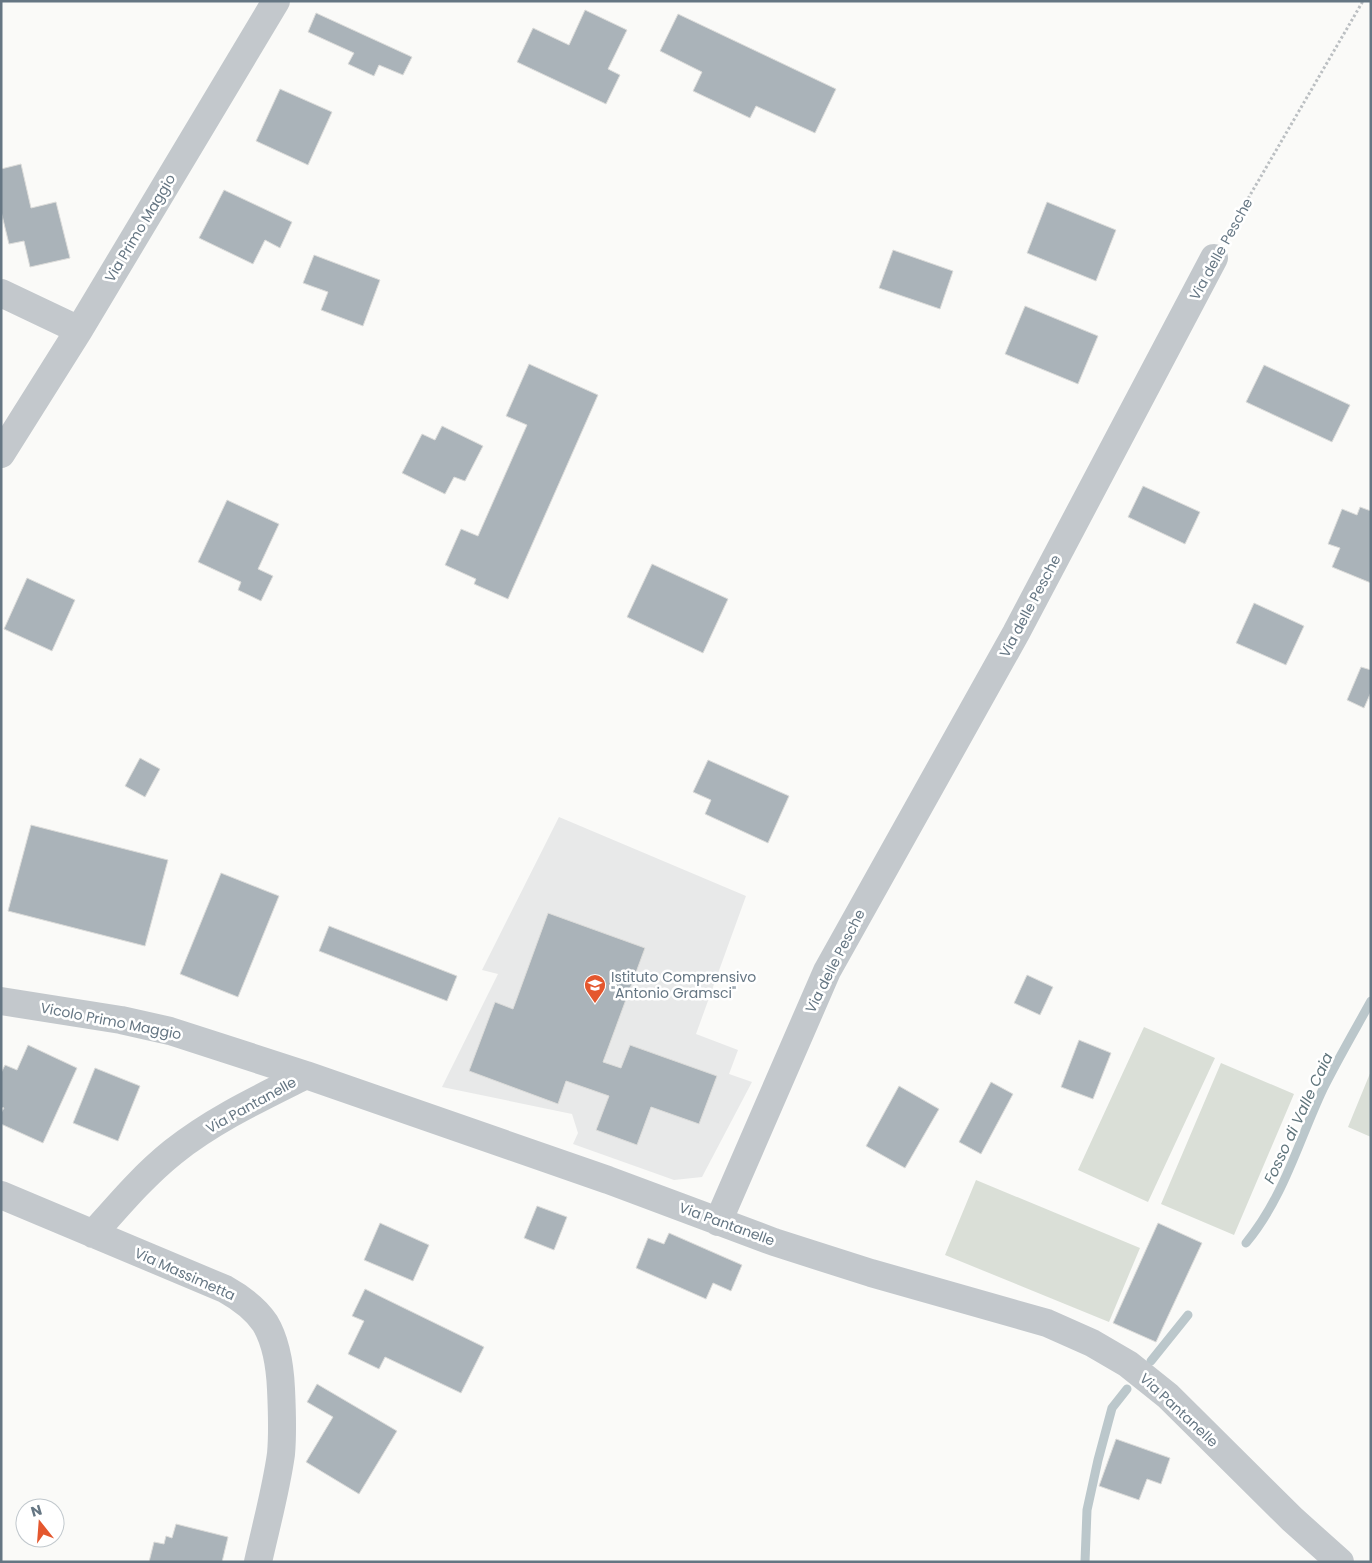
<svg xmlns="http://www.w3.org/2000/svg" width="1372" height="1563" viewBox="0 0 1372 1563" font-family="Poppins,sans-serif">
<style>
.built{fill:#e8e9e9}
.green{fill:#dadfd7}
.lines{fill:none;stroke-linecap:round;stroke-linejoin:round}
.stream{stroke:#bbc7cb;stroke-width:9}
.building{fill:#aab3b9;stroke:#dcdcda}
.path{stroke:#bbbfc2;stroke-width:3;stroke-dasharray:2.5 2.5;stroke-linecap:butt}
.minor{stroke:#c3c8cc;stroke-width:28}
.labels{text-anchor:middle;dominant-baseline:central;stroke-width:5;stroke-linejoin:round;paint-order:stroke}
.street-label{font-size:14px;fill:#657683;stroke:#fff}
.poi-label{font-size:14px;fill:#657683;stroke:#fff;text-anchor:start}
.water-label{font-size:15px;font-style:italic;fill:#60757c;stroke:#fff}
</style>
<rect width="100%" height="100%" fill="#fafaf8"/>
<path class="built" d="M 559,817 L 746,896 L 696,1034 L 738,1050 L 729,1074 L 752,1082 L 702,1177 L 674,1180 L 573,1144 L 578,1133 L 572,1114 L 442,1087 L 498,974 L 482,970 Z"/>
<path class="green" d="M 1144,1027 L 1215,1058 L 1148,1202 L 1078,1170 Z
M 1221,1063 L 1294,1094 L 1234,1235 L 1161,1204 Z
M 1371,1071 L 1371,1137 L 1348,1127 Z
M 976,1180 L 1140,1248 L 1109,1322 L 945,1255 Z"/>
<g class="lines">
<path class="stream" d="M 1246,1243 C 1284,1197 1298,1142 1323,1089 C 1338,1059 1355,1030 1371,1001
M 1151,1361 L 1188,1315
M 1085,1562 L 1087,1510 L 1098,1460 L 1112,1408 L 1127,1389"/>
</g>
<path class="building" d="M 585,10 L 627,30 L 608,69 L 620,75 L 606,104 L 517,62 L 533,28 L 569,45 Z
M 316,13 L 412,57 L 403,75 L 379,65 L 374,76 L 348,64 L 354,53 L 308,32 Z
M 678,14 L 836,89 L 815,133 L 756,106 L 750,118 L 693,91 L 702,72 L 660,51 Z
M 280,89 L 332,112 L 308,165 L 256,141 Z
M 21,164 L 31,208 L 56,202 L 70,258 L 30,267 L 24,241 L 9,244 L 1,211 L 1,169 Z
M 224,190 L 292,222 L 280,248 L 265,240 L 253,264 L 199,238 Z
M 1047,202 L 1116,230 L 1096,281 L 1027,253 Z
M 893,250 L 953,271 L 940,309 L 879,288 Z
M 314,255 L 380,280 L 363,326 L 321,310 L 328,292 L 303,283 Z
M 1025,306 L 1098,336 L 1078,384 L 1005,354 Z
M 529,364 L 598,395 L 508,599 L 474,584 L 476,579 L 445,565 L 461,529 L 478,536 L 527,425 L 506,416 Z
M 1264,365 L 1350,405 L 1332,442 L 1246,402 Z
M 442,426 L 483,446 L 465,481 L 454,477 L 445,494 L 402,473 L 422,434 L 435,440 Z
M 1143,486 L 1200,512 L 1185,544 L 1128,517 Z
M 227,500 L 279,524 L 258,569 L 273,576 L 261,601 L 238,590 L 241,582 L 198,562 Z
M 1360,507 L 1371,511 L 1371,583 L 1332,567 L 1340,548 L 1328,544 L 1342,509 L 1357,515 Z
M 652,564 L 728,599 L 703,653 L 627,617 Z
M 27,578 L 75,600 L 52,651 L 4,629 Z
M 1254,603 L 1304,626 L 1286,665 L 1236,643 Z
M 1361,667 L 1371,670 L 1371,692 L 1364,708 L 1347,700 Z
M 140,758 L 160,769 L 145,797 L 125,786 Z
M 708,760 L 789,796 L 768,843 L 705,814 L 711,800 L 693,792 Z
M 31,825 L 168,860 L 145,946 L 8,911 Z
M 221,873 L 279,896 L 238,997 L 180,974 Z
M 548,913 L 645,948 L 603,1062 L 621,1068 L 630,1045 L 717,1076 L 699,1124 L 651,1107 L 637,1145 L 596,1130 L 609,1096 L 566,1081 L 558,1104 L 469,1071 L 495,1002 L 513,1009 Z
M 329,926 L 457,976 L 447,1001 L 319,951 Z
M 1027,975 L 1053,987 L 1040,1015 L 1014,1003 Z
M 1079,1040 L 1111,1053 L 1093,1099 L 1061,1087 Z
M 28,1045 L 77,1068 L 43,1143 L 1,1124 L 1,1113 L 4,1108 L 1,1107 L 1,1073 L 5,1065 L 17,1070 Z
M 95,1068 L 140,1086 L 118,1141 L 73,1123 Z
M 991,1082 L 1013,1094 L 981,1154 L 959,1142 Z
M 899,1086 L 939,1109 L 905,1168 L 866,1146 Z
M 537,1206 L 567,1217 L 554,1250 L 524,1238 Z
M 380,1223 L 429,1245 L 413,1281 L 364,1260 Z
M 1158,1223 L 1202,1243 L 1156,1342 L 1113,1323 Z
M 669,1233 L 742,1265 L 731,1291 L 713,1283 L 706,1299 L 636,1268 L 648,1238 L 664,1244 Z
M 365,1289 L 484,1347 L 461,1393 L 385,1357 L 379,1369 L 348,1354 L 364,1321 L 352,1316 Z
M 317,1384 L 397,1431 L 359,1494 L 306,1462 L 333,1417 L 307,1402 Z
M 1116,1439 L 1170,1458 L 1161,1484 L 1147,1479 L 1139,1500 L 1099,1486 Z
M 176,1524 L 228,1537 L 222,1562 L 149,1562 L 154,1542 L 164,1544 L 166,1536 L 172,1538 Z"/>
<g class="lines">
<path class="path" d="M 1228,233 L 1363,1"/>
<path class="minor" d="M 1,293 L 79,330
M 1,454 L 79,330 L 276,1
M 1,1001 L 121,1020 L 170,1031 L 306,1075
M 1,1195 L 225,1289 C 241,1298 255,1308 265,1323 C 277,1343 280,1367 281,1389 C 282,1410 283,1432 281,1454 C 276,1490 266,1526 258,1562
M 718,1222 L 827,971 L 1016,633 L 1214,258
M 93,1234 C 118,1206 143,1176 173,1152 C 213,1120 260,1098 306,1075 L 608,1180 L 774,1242 L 871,1273 L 1047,1323 L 1092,1343 L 1128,1364 L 1168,1396 L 1292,1519 L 1340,1562"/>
</g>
<defs>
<g id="school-pin" transform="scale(1.125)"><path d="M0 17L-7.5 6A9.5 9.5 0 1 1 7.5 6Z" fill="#e4572e" stroke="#fff"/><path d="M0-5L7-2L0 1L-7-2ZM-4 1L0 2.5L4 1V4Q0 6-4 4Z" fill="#fff"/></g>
</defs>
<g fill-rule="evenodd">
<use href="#school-pin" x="595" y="985"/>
</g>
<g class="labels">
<g class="street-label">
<text transform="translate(140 228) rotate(-59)">Via Primo Maggio</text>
<text transform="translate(1221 249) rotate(-61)">Via delle Pesche</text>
<text transform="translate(1030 606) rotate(-62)">Via delle Pesche</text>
<text transform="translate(835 961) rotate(-63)">Via delle Pesche</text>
<text transform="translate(111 1021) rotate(11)">Vicolo Primo Maggio</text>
<text transform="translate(251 1105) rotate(-29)">Via Pantanelle</text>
<text transform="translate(727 1224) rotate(20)">Via Pantanelle</text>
<text transform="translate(185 1274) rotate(24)">Via Massimetta</text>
<text transform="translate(1179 1410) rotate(43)">Via Pantanelle</text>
</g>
<g class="poi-label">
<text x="611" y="977">Istituto Comprensivo<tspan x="611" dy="16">"Antonio Gramsci"</tspan></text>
</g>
<g class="water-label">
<text transform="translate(1298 1118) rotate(-65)">Fosso di Valle Caia</text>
</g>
</g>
<rect width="1372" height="1563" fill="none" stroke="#657683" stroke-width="5"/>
<g transform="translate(40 1523) rotate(343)"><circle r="24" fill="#ffffff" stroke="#c1c8cd"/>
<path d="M0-4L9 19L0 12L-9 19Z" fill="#e4572e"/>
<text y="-8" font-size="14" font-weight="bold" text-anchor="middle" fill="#657683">N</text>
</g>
</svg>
